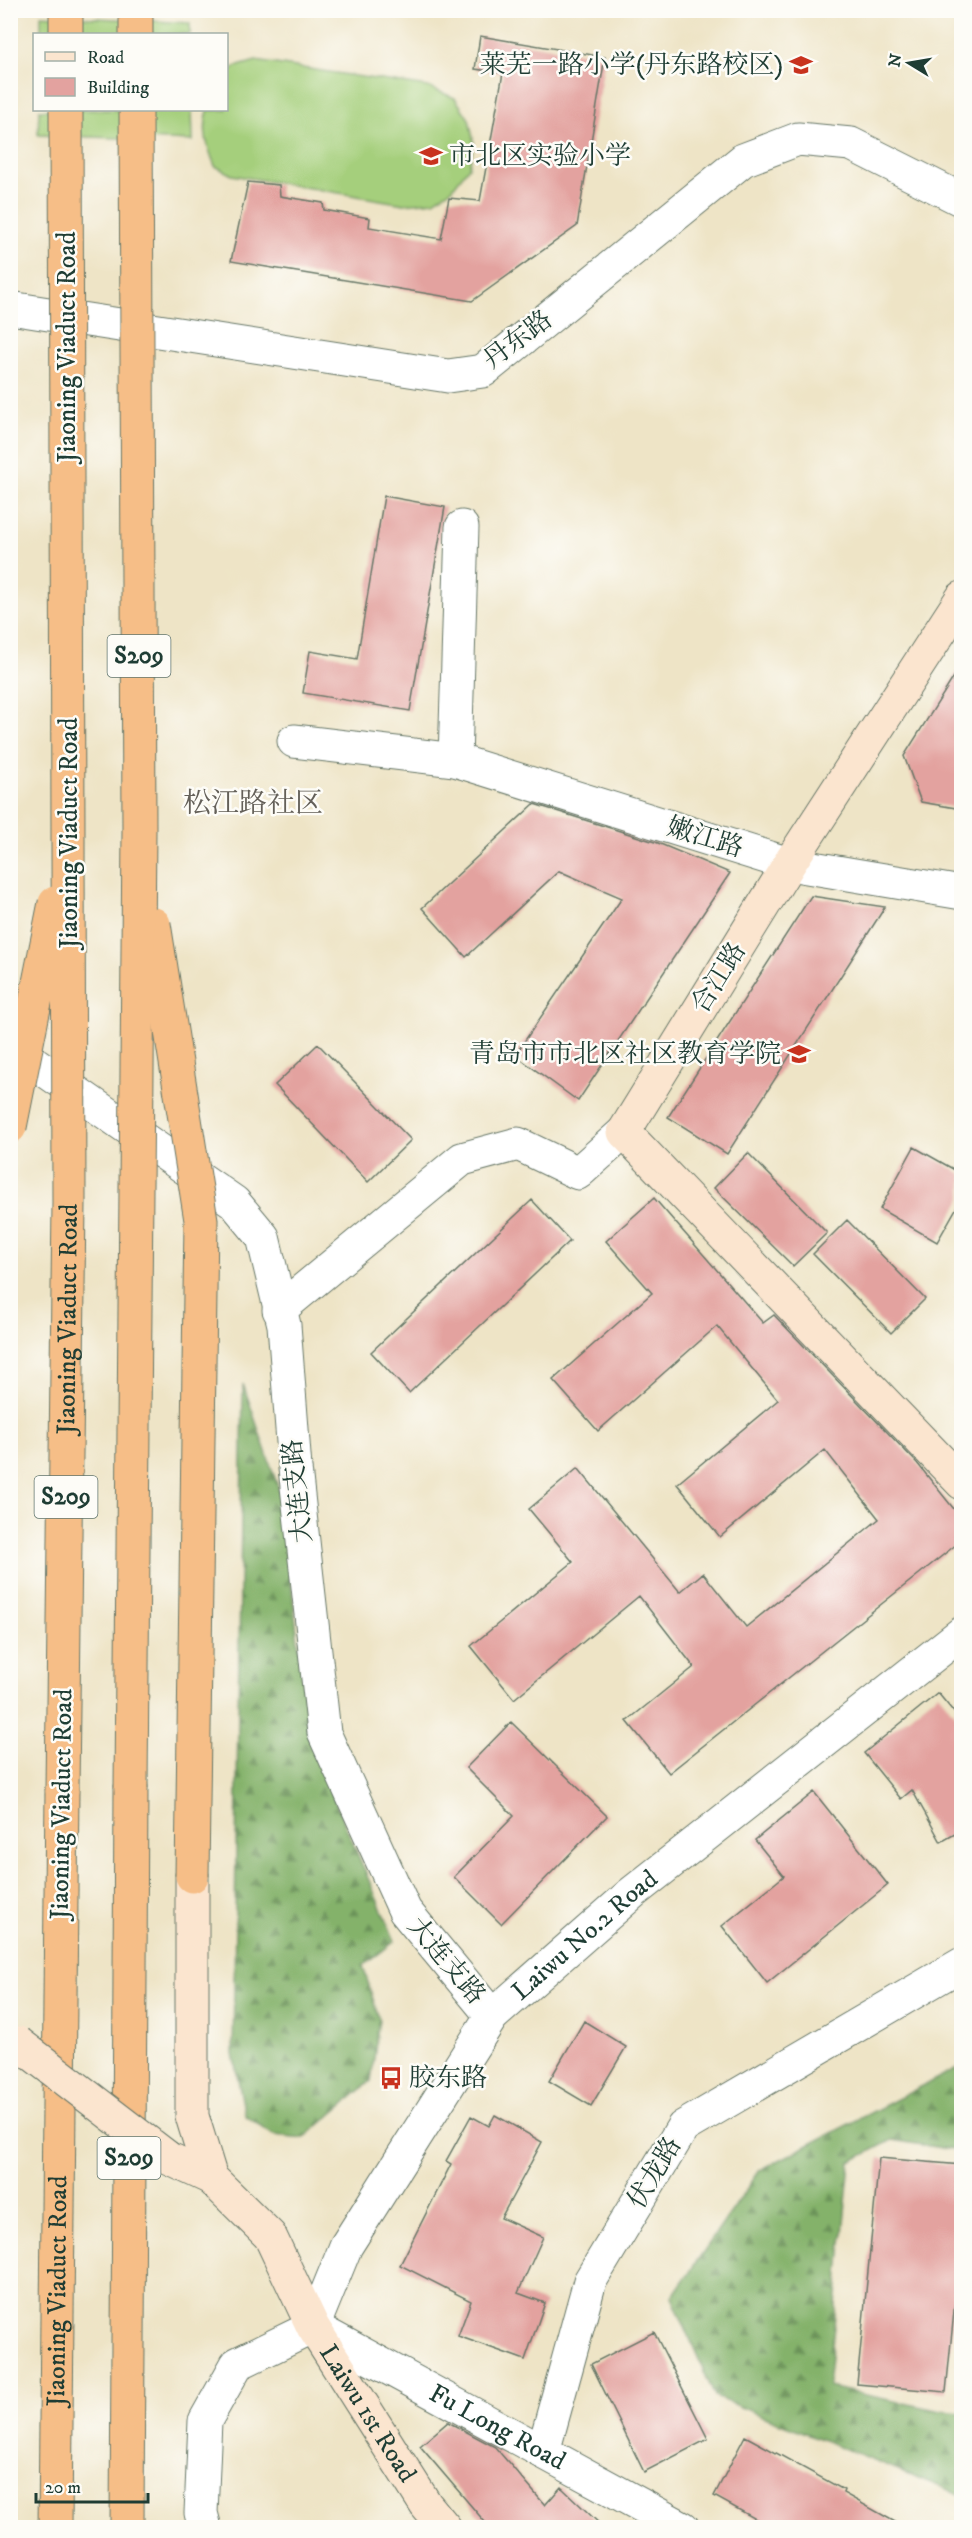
<svg xmlns="http://www.w3.org/2000/svg" width="972" height="2538" viewBox="0 0 972 2538" font-family="'IM FELL DW Pica','Noto Serif SC',serif">
<style>
.forest{fill:url(#forest-firs);stroke:#527850;stroke-width:1.5}
.pitch{fill:#a5cf7b;stroke:#628658;stroke-width:1.5}
.building{fill:#e3a29f}
.lines{fill:none;stroke-linecap:round;stroke-linejoin:round}
.street-casing{stroke:#677767;stroke-width:35}
.secondary-casing{stroke:#677767;stroke-width:35}
.highway-casing{stroke:#677767;stroke-width:35}
.street{stroke:#fff;stroke-width:33}
.secondary{stroke:#fbe5cf;stroke-width:33}
.highway{stroke:#f6be87;stroke-width:33}
.secondary-bridge-casing{stroke:#677767;stroke-width:35;stroke-linecap:butt}
.highway-bridge-casing{stroke:#677767;stroke-width:35;stroke-linecap:butt}
.secondary-bridge{stroke:#fbe5cf;stroke-width:33}
.highway-bridge{stroke:#f6be87;stroke-width:33}
.labels{text-anchor:middle;dominant-baseline:central;stroke-width:5;stroke-linejoin:round;paint-order:stroke}
.shield{fill:#fdfcf7;stroke:#62766e;stroke-width:1.5}
.shield-label{font-size:24px;font-weight:bold;fill:#1f3d34}
.poi-label{font-size:26px;fill:#1f3d34;stroke:#fdfcf7;text-anchor:end}
.street-label{font-size:26px;fill:#1f3d34;stroke:#fdfcf7}
.quarter-label{font-size:28px;fill:#646059;stroke:#fdfcf7}
</style>
<defs>
<pattern id="forest-firs" width="22" height="20" patternUnits="userSpaceOnUse" patternTransform="scale(1.5)"><rect width="22" height="20" fill="#84b26b"/><path d="M5 1l3.5 6h-7zM16 11l3.5 6h-7z" fill="#6b9259"/></pattern>
</defs>
<rect width="100%" height="100%" fill="#fdfcf7"/>
<filter id="ink" filterUnits="userSpaceOnUse"><feTurbulence type="fractalNoise" baseFrequency=".0167" numOctaves="2"/><feDisplacementMap in="SourceGraphic" scale="12" xChannelSelector="R" yChannelSelector="G"/><feConvolveMatrix kernelMatrix="1 2 1 2 8 2 1 2 1" color-interpolation-filters="sRGB"/></filter>
<filter id="wash" filterUnits="userSpaceOnUse"><feTurbulence type="fractalNoise" baseFrequency=".008" numOctaves="4" result="noise"/><feDisplacementMap in="SourceGraphic" scale="24" xChannelSelector="R" yChannelSelector="G"/><feGaussianBlur stdDeviation="1.35" result="paint"/><feColorMatrix in="noise" values="0 0 0 0 0 0 0 0 0 0 0 0 0 0 0 0 0 1.4 0 .05"/><feComposite in="paint" operator="in"/></filter>
<g filter="url(#wash)">
<rect width="100%" height="100%" fill="#eee4c6"/>
<path class="forest" d="M 243,1384 L 281,1496 L 310,1743 L 395,1941 L 363,1966 L 379,2019 L 371,2081 L 304,2138 L 273,2135 L 245,2115 L 233,2054 Z
M 961,2066 L 961,2151 L 892,2140 L 850,2162 L 828,2387 L 941,2411 L 961,2413 L 961,2495 L 715,2397 L 672,2297 L 760,2170 Z"/>
<path class="pitch" d="M 41,15 L 190,23 L 190,34 L 41,34 Z
M 256,61 L 428,87 L 455,98 L 469,119 L 474,143 L 469,167 L 452,189 L 434,201 L 404,204 L 232,175 L 215,166 C 207,146 202,131 208,110 L 226,110 L 227,75 L 235,67 Z
M 39,110 L 192,110 L 193,141 L 38,135 Z"/>
<g id="blocks">
<path class="building" d="M 480,36 L 605,57 L 577,226 L 472,301 L 231,261 L 248,182 L 279,185 L 280,196 L 323,203 L 324,210 L 370,218 L 369,227 L 441,239 L 449,198 L 480,201 L 503,73 L 475,69 Z
M 384,496 L 445,507 L 410,711 L 303,693 L 310,651 L 357,659 Z
M 962,664 L 962,809 L 921,802 L 904,756 Z
M 534,804 L 658,843 L 730,873 L 578,1101 L 515,1055 L 622,898 L 559,871 L 466,957 L 422,908 Z
M 811,896 L 885,907 L 727,1154 L 668,1117 Z
M 318,1044 L 411,1140 L 368,1182 L 275,1085 Z
M 914,1147 L 962,1174 L 962,1198 L 937,1242 L 880,1209 Z
M 748,1153 L 827,1233 L 793,1266 L 714,1188 Z
M 654,1198 L 763,1323 L 774,1315 L 917,1463 L 962,1519 L 962,1540 L 669,1773 L 627,1721 L 694,1667 L 639,1596 L 514,1699 L 471,1646 L 573,1562 L 529,1509 L 578,1468 L 680,1592 L 703,1573 L 746,1627 L 879,1519 L 825,1450 L 720,1537 L 677,1484 L 778,1400 L 717,1326 L 598,1431 L 553,1380 L 652,1293 L 606,1241 Z
M 532,1200 L 570,1241 L 409,1393 L 371,1352 Z
M 847,1220 L 925,1299 L 891,1333 L 813,1254 Z
M 938,1693 L 962,1722 L 962,1830 L 941,1842 L 912,1790 L 901,1799 L 864,1753 Z
M 511,1722 L 607,1816 L 501,1924 L 454,1877 L 514,1816 L 466,1768 Z
M 814,1792 L 888,1885 L 767,1983 L 722,1926 L 784,1876 L 755,1840 Z
M 584,2021 L 626,2047 L 591,2106 L 549,2081 Z
M 495,2115 L 542,2142 L 501,2218 L 543,2237 L 518,2293 L 545,2303 L 525,2360 L 458,2336 L 471,2301 L 400,2265 L 451,2164 L 446,2161 L 471,2116 L 489,2126 Z
M 879,2158 L 962,2165 L 962,2230 L 946,2392 L 857,2384 Z
M 654,2332 L 708,2439 L 644,2472 L 591,2364 Z
M 448,2422 L 495,2447 L 545,2505 L 561,2487 L 604,2528 L 490,2528 L 420,2446 Z
M 745,2436 L 844,2490 L 843,2493 L 906,2528 L 772,2528 L 714,2496 Z"/>
</g>
</g>
<g filter="url(#ink)">
<use href="#blocks" fill-opacity="0" stroke="#677767" stroke-width="1.5"/>
<g class="lines">
<g class="street-casing">
<g id="street">
<path d="M 10,308 L 448,376 L 483,371 L 743,160 L 798,139 L 851,144 L 962,200"/>
<path d="M 294,741 L 455,760 L 789,864 L 962,893"/>
<path d="M 455,760 L 462,527"/>
<path d="M 10,1046 L 234,1202 L 263,1237 L 284,1325 L 295,1468 L 324,1733 L 405,1911 L 492,2016"/>
<path d="M 279,1310 L 462,1159 L 518,1144 L 578,1173 L 624,1132"/>
<path id="s1" d="M 313,2327 L 346,2246 L 492,2016 L 632,1893 L 962,1633"/>
<path id="s2" d="M 313,2327 L 683,2528"/>
<path d="M 543,2452 L 590,2281 L 683,2127 L 962,1964"/>
<path d="M 205,2528 L 201,2513 L 205,2421 L 237,2364 L 313,2327"/>
</g>
</g>
<g class="secondary-casing">
<g id="secondary">
<path d="M 962,598 L 789,864 L 624,1132 L 962,1483"/>
<path d="M 192,1876 L 192,2116 L 211,2178"/>
<path id="s3" d="M 168,2158 L 211,2178 L 270,2236 L 313,2327 L 426,2505 L 445,2528"/>
</g>
</g>
<g class="highway-casing">
<g id="highway">
<path d="M 66,10 L 66,34"/>
<path d="M 136,10 L 136,34"/>
<path id="s4" d="M 55,2528 L 62,1790"/>
<path d="M 127,2528 L 131,1788"/>
</g>
</g>
<use href="#street" class="street"/>
<use href="#secondary" class="secondary"/>
<use href="#highway" class="highway"/>
<g class="secondary-bridge-casing">
<path id="secondary-bridge" d="M 18,2043 L 168,2158"/>
</g>
<g class="highway-bridge-casing">
<g id="highway-bridge">
<path d="M 154,924 L 201,1220 L 192,1876"/>
<path d="M 10,1127 L 55,903"/>
<path d="M 131,1788 L 139,830 L 136,110"/>
<path id="s5" d="M 62,1790 L 69,1203 L 66,110"/>
</g>
</g>
<use href="#secondary-bridge" class="secondary-bridge"/>
<use href="#highway-bridge" class="highway-bridge"/>
</g>
</g>
<defs>
<g id="school-bare" transform="scale(1.8)"><path d="M0-5L7-2L0 1L-7-2ZM-4 1L0 2.5L4 1V4Q0 6-4 4Z" fill="#c8321e" stroke="#fdfcf7" stroke-width="2.5" paint-order="stroke"/></g>
<g id="university-bare" transform="scale(1.8)"><path d="M0-5L7-2L0 1L-7-2ZM-4 1L0 2.5L4 1V4Q0 6-4 4Z" fill="#c8321e" stroke="#fdfcf7" stroke-width="2.5" paint-order="stroke"/></g>
<g id="bus-bare" transform="scale(1.8)"><path d="M-5-6H5V4H4V6H2V4H-2V6H-4V4H-5ZM-3.5-4V0h7V-4ZM-3.5 1.2v1.5H-2V1.2ZM2 1.2v1.5H3.5V1.2Z" fill="#c8321e" stroke="#fdfcf7" stroke-width="2.5" paint-order="stroke"/></g>
</defs>
<g fill-rule="evenodd">
<use href="#school-bare" x="801" y="65"/>
<use href="#school-bare" x="431" y="156"/>
<use href="#university-bare" x="799" y="1054"/>
<use href="#bus-bare" x="391" y="2078"/>
</g>
<g class="labels">
<g class="shield">
<rect x="107.5" y="635" width="63" height="42" rx="4.5"/>
<rect x="34.5" y="1476" width="63" height="42" rx="4.5"/>
<rect x="97.5" y="2137" width="63" height="42" rx="4.5"/>
</g>
<g class="shield-label">
<text x="139" y="656">S209</text>
<text x="66" y="1497">S209</text>
<text x="129" y="2158">S209</text>
</g>
<g class="poi-label">
<text x="783" y="65">莱芜一路小学(丹东路校区)</text>
<text x="449" y="156" text-anchor="start">市北区实验小学</text>
<text x="781" y="1054">青岛市市北区社区教育学院</text>
<text x="409" y="2078" text-anchor="start">胶东路</text>
</g>
<g class="street-label">
<text transform="translate(518 340) rotate(-37)">丹东路</text>
<text transform="translate(67 347) rotate(-90)">Jiaoning Viaduct Road</text>
<text transform="translate(69 833) rotate(-90)">Jiaoning Viaduct Road</text>
<text transform="translate(705 838) rotate(17)">嫩江路</text>
<text transform="translate(719 978) rotate(-58)">合江路</text>
<text stroke="none"><textPath href="#s5" startOffset="471">Jiaoning Viaduct Road</textPath></text>
<text transform="translate(298 1491) rotate(-96)">大连支路</text>
<text transform="translate(62 1804) rotate(-89)">Jiaoning Viaduct Road</text>
<text stroke="none"><textPath href="#s1" startOffset="483">Laiwu No.2 Road</textPath></text>
<text transform="translate(446 1961) rotate(50)">大连支路</text>
<text transform="translate(655 2173) rotate(-59)">伏龙路</text>
<text stroke="none"><textPath href="#s4" startOffset="237">Jiaoning Viaduct Road</textPath></text>
<text stroke="none"><textPath href="#s3" startOffset="333">Laiwu 1st Road</textPath></text>
<text stroke="none"><textPath href="#s2" startOffset="210">Fu Long Road</textPath></text>
</g>
<g class="quarter-label">
<text x="253" y="803">松江路社区</text>
</g>
</g>
<rect width="972" height="2538" fill="none" stroke="#fdfcf7" stroke-width="36"/>
<rect x="33" y="33" width="195" height="78" fill="#fdfcf7" stroke="#a4b0a9" stroke-width="1.5"/>
<rect x="45" y="52" width="30" height="9" fill="#fbe5cf" stroke="#a4b0a9" stroke-width="1.5"/>
<text x="87" y="63" font-size="18" fill="#1f3d34">Road</text>
<rect x="45" y="78" width="30" height="18" fill="#e3a29f" stroke="#a4b0a9" stroke-width="1.5"/>
<text x="87" y="93" font-size="18" fill="#1f3d34">Building</text>
<g transform="translate(909 63) rotate(281)" stroke="#fdfcf7" stroke-width="4.5" paint-order="stroke">
<path d="M0-4.5L10 22L0 15L-10 22Z" fill="#1f3d34"/>
<text y="-9" font-size="16" font-weight="bold" text-anchor="middle" fill="#1f3d34">N</text>
</g>
<path d="M36 2493v9h112v-9" fill="none" stroke="#1f3d34" stroke-width="3"/>
<text x="45" y="2493" font-size="18" fill="#1f3d34" stroke="#fdfcf7" stroke-width="4.5" paint-order="stroke">20 m</text>
</svg>
